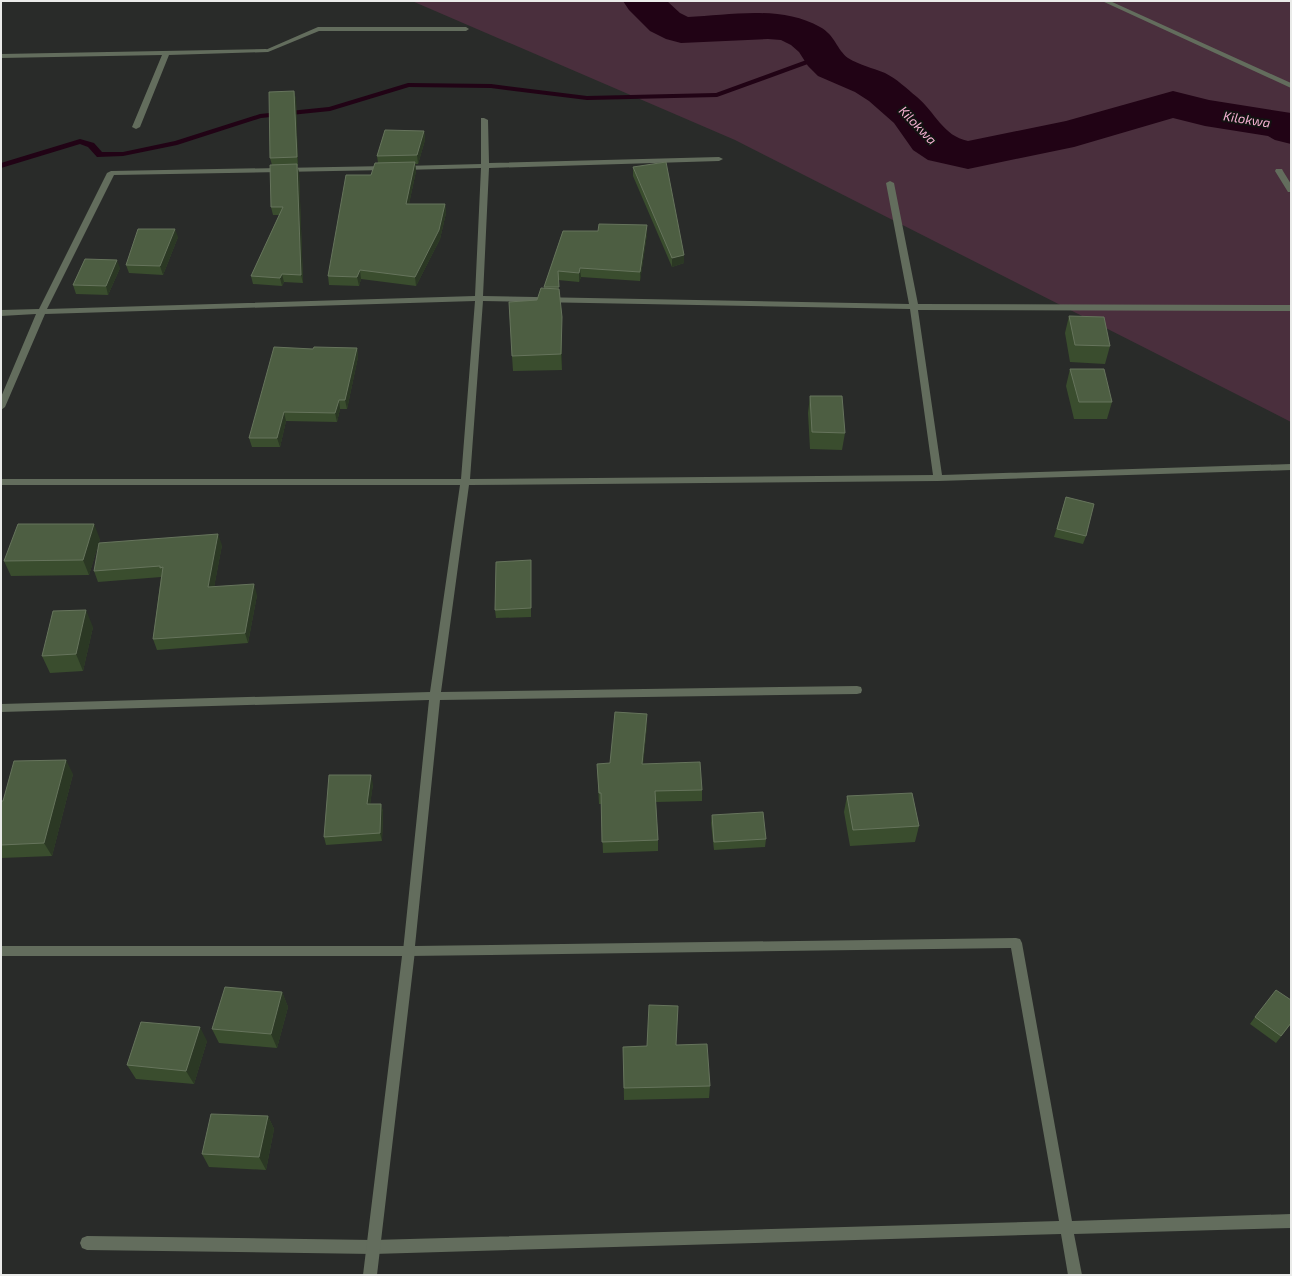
<svg xmlns="http://www.w3.org/2000/svg" width="1292" height="1276" viewBox="0 0 1292 1276" font-family="'Exo 2',sans-serif">
<style>
.green{fill:#4a2f3d}
.lines{fill:none;stroke-linecap:round;stroke-linejoin:round}
.stream{fill:#210315;fill-rule:evenodd}
.river{fill:#210315;fill-rule:evenodd}
.service{fill:#636d5d;fill-rule:evenodd}
.minor{fill:#636d5d;fill-rule:evenodd}
.tertiary{fill:#636d5d;fill-rule:evenodd}
.wall{fill:#3a4d2e}
.shaded-wall{fill:#2b3824}
.building{fill:#4d5e42;stroke:#66745c}
.labels{text-anchor:middle;dominant-baseline:central;stroke-width:4;stroke-linejoin:round;paint-order:stroke}
.far-water-label{font-size:13px;font-style:italic;fill:#f6b2d3;stroke:#131312}
</style>
<rect width="100%" height="100%" fill="#292b29"/>
<path class="green" d="M 412,1 L 1291,1 L 1291,422 L 735,140 Z"/>
<g class="lines">
<path class="stream" d="M 820,55 L 826,55 L 827,57 L 717,97 L 587,100 L 491,88 L 409,87 L 330,111 L 261,118 L 177,145 L 123,156 L 97,157 L 88,147 L 80,144 L 1,168 L 1,163 L 80,139 L 94,143 L 102,152 L 123,152 L 175,141 L 260,114 L 329,107 L 408,83 L 491,84 L 587,96 L 716,93 Z"/>
<path class="river" d="M 623,1 L 667,1 L 680,13 L 688,17 C 730,15 781,5 820,27 C 835,35 837,50 848,58 C 859,65 873,68 885,73 C 897,79 906,88 917,97 C 935,112 943,136 968,141 L 1066,121 L 1173,91 L 1209,100 L 1291,113 L 1291,144 L 1275,140 L 1268,136 L 1205,126 L 1173,118 L 1074,147 L 968,169 L 928,160 L 913,150 L 894,123 L 869,101 L 855,92 L 818,76 L 808,66 L 799,52 L 791,45 L 781,40 L 768,39 L 681,43 L 666,39 L 650,31 L 629,10 Z"/>
<path class="service" d="M 318,27 L 466,27 L 469,29 L 466,31 L 319,31 L 268,52 L 263,51 Z"/>
<path class="minor" d="M 1102,1 L 1110,1 L 1291,83 L 1291,88 Z
M 266,49 L 268,50 L 268,52 L 169,55 L 140,127 L 136,129 L 132,127 L 162,55 L 1,58 L 1,54 Z
M 481,118 L 484,118 L 488,120 L 489,163 L 719,157 L 723,159 L 719,161 L 489,168 L 483,296 L 909,304 L 886,183 L 890,181 L 894,183 L 918,304 L 1291,305 L 1291,311 L 918,310 L 942,475 L 1291,464 L 1291,470 L 938,481 L 469,485 L 441,692 L 857,686 L 861,687 L 862,690 L 861,693 L 857,694 L 440,700 L 415,946 L 1016,938 L 1020,939 L 1022,943 L 1072,1221 L 1291,1214 L 1291,1228 L 1074,1234 L 1082,1275 L 1068,1275 L 1061,1234 L 373,1254 L 87,1250 L 82,1248 L 80,1243 L 82,1238 L 87,1236 L 373,1240 L 1059,1221 L 1011,948 L 409,956 L 405,955 L 403,951 L 429,700 L 1,712 L 1,704 L 430,692 L 460,485 L 1,485 L 1,479 L 461,479 L 475,301 L 45,314 L 5,407 L 1,410 L 1,397 L 36,314 L 1,316 L 1,310 L 39,309 L 107,173 L 111,171 L 387,166 L 391,168 L 387,170 L 114,175 L 47,309 L 475,296 L 481,168 L 403,170 L 399,168 L 403,166 L 481,164 ZM 483,301 L 910,309 L 933,475 L 470,479 Z
M 1276,169 L 1282,169 L 1283,171 L 1291,184 L 1291,192 L 1288,192 L 1275,171 Z"/>
<path class="tertiary" d="M 1,946 L 409,946 L 413,947 L 415,951 L 377,1275 L 363,1275 L 402,956 L 1,956 Z"/>
</g>
<path class="wall" d="M 294,91 L 296,100 L 298,166 L 297,166 L 299,173 L 303,283 L 284,282 L 282,286 L 253,284 L 251,276 L 279,215 L 273,215 L 271,207 L 272,165 L 270,158 Z
M 424,131 L 425,140 L 418,164 L 415,164 L 416,171 L 409,204 L 445,204 L 446,213 L 440,239 L 416,286 L 361,279 L 359,286 L 329,285 L 328,276 L 371,175 L 378,163 L 377,156 Z
M 633,167 L 684,255 L 684,263 L 672,267 L 633,176 Z
M 563,231 L 647,234 L 640,281 L 581,277 L 579,282 L 558,280 L 562,333 L 562,370 L 513,371 L 512,356 L 537,300 L 544,288 L 544,287 Z
M 178,237 L 163,275 L 129,273 L 126,265 Z
M 120,268 L 108,295 L 76,294 L 73,285 Z
M 1069,316 L 1110,346 L 1105,364 L 1070,362 L 1065,333 Z
M 357,348 L 358,357 L 347,409 L 340,409 L 337,422 L 286,421 L 280,447 L 252,447 L 249,438 L 313,349 Z
M 1070,369 L 1112,402 L 1107,419 L 1074,419 L 1066,386 Z
M 810,396 L 845,433 L 842,450 L 810,449 L 808,413 Z
M 1066,497 L 1086,536 L 1083,544 L 1054,537 Z
M 100,539 L 89,575 L 11,576 L 4,561 Z
M 222,545 L 214,587 L 257,595 L 248,643 L 157,650 L 153,639 L 161,577 L 98,582 L 94,571 Z
M 531,569 L 531,617 L 496,618 L 495,610 Z
M 93,627 L 83,671 L 50,673 L 42,656 Z
M 647,725 L 643,764 L 702,790 L 702,801 L 656,802 L 658,840 L 658,851 L 603,853 L 601,804 L 599,804 L 597,764 L 610,763 Z
M 73,774 L 52,856 L 1,858 L 1,801 L 3,801 Z
M 373,784 L 370,804 L 381,804 L 383,812 L 382,841 L 326,845 L 324,837 Z
M 847,796 L 919,826 L 915,842 L 850,846 L 844,812 Z
M 712,815 L 766,839 L 765,847 L 714,850 L 711,823 Z
M 282,992 L 288,1007 L 277,1048 L 219,1043 L 212,1029 Z
M 1255,1017 L 1291,1024 L 1276,1043 L 1250,1024 Z
M 207,1041 L 194,1084 L 136,1079 L 127,1065 Z
M 676,1045 L 710,1086 L 709,1098 L 624,1100 L 623,1047 Z
M 268,1116 L 274,1129 L 266,1170 L 209,1167 L 202,1154 Z"/>
<path class="shaded-wall" d="M 294,91 L 296,100 L 298,166 L 297,157 Z
M 424,131 L 425,140 L 418,164 L 417,155 Z
M 415,162 L 416,171 L 407,213 L 406,204 Z
M 297,164 L 299,173 L 303,283 L 301,275 Z
M 445,204 L 446,213 L 440,239 L 416,286 L 415,277 Z
M 647,225 L 647,234 L 640,281 L 640,272 Z
M 175,229 L 178,237 L 163,275 L 160,266 Z
M 684,255 L 684,263 L 672,267 L 672,258 Z
M 117,260 L 120,268 L 108,295 L 106,286 Z
M 580,268 L 581,277 L 579,282 L 579,273 Z
M 360,270 L 361,279 L 359,286 L 357,277 Z
M 282,274 L 284,282 L 282,286 L 280,278 Z
M 562,317 L 562,370 L 561,354 Z
M 357,348 L 358,357 L 347,409 L 345,400 Z
M 339,400 L 340,409 L 337,422 L 335,413 Z
M 284,412 L 286,421 L 280,447 L 277,438 Z
M 94,524 L 100,539 L 89,575 L 83,560 Z
M 218,534 L 222,545 L 212,598 L 208,587 Z
M 254,584 L 257,595 L 248,643 L 245,633 Z
M 86,610 L 93,627 L 83,671 L 76,654 Z
M 647,714 L 647,725 L 642,776 L 642,764 Z
M 66,760 L 73,774 L 52,856 L 44,843 Z
M 371,775 L 373,784 L 369,812 L 367,804 Z
M 381,804 L 383,812 L 382,841 L 380,833 Z
M 282,992 L 288,1007 L 277,1048 L 271,1034 Z
M 200,1027 L 207,1041 L 194,1084 L 186,1071 Z
M 268,1116 L 274,1129 L 266,1170 L 259,1157 Z"/>
<path class="building" d="M 294,91 L 297,157 L 270,158 L 269,92 Z
M 385,130 L 424,131 L 417,155 L 377,156 Z
M 415,162 L 406,204 L 445,204 L 439,230 L 415,277 L 360,270 L 357,277 L 328,276 L 346,175 L 371,175 L 375,163 Z
M 666,162 L 684,255 L 672,258 L 633,167 Z
M 297,164 L 301,275 L 282,274 L 280,278 L 251,276 L 283,207 L 271,207 L 270,165 Z
M 599,224 L 647,225 L 640,272 L 580,268 L 579,273 L 558,271 L 559,287 L 544,287 L 563,231 L 598,231 Z
M 138,229 L 175,229 L 160,266 L 126,265 Z
M 85,259 L 117,260 L 106,286 L 73,285 Z
M 541,288 L 559,289 L 562,317 L 561,354 L 512,356 L 509,302 L 537,300 Z
M 1069,316 L 1104,317 L 1110,346 L 1075,345 Z
M 274,347 L 313,349 L 314,347 L 357,348 L 345,400 L 339,400 L 335,413 L 284,412 L 277,438 L 249,438 Z
M 1070,369 L 1104,369 L 1112,402 L 1079,402 Z
M 810,396 L 842,396 L 845,433 L 812,432 Z
M 1066,497 L 1094,504 L 1086,536 L 1057,529 Z
M 18,524 L 94,524 L 83,560 L 4,561 Z
M 218,534 L 208,587 L 254,584 L 245,633 L 153,639 L 163,567 L 160,568 L 160,566 L 94,571 L 99,543 Z
M 531,560 L 531,608 L 495,610 L 496,562 Z
M 86,610 L 76,654 L 42,656 L 53,611 Z
M 615,712 L 647,714 L 642,764 L 700,762 L 702,790 L 655,791 L 658,840 L 602,842 L 601,793 L 599,793 L 597,764 L 610,763 Z
M 66,760 L 44,843 L 1,845 L 1,801 L 3,801 L 14,761 Z
M 329,775 L 371,775 L 367,804 L 381,804 L 380,833 L 324,837 Z
M 912,793 L 919,826 L 853,830 L 847,796 Z
M 763,812 L 766,839 L 714,842 L 712,815 Z
M 225,987 L 282,992 L 271,1034 L 212,1029 Z
M 1276,990 L 1291,1000 L 1291,1023 L 1281,1036 L 1255,1017 Z
M 649,1005 L 678,1006 L 676,1045 L 707,1044 L 710,1086 L 624,1088 L 623,1047 L 647,1046 Z
M 141,1022 L 200,1027 L 186,1071 L 127,1065 Z
M 211,1114 L 268,1116 L 259,1157 L 202,1154 Z"/>
<g class="labels">
<g class="far-water-label">
<text transform="translate(1247 119) rotate(9)">Kilokwa</text>
<text transform="translate(918 125) rotate(46)">Kilokwa</text>
</g>
</g>
<rect width="1292" height="1276" fill="none" stroke="#eaebe9" stroke-width="4"/>
</svg>
